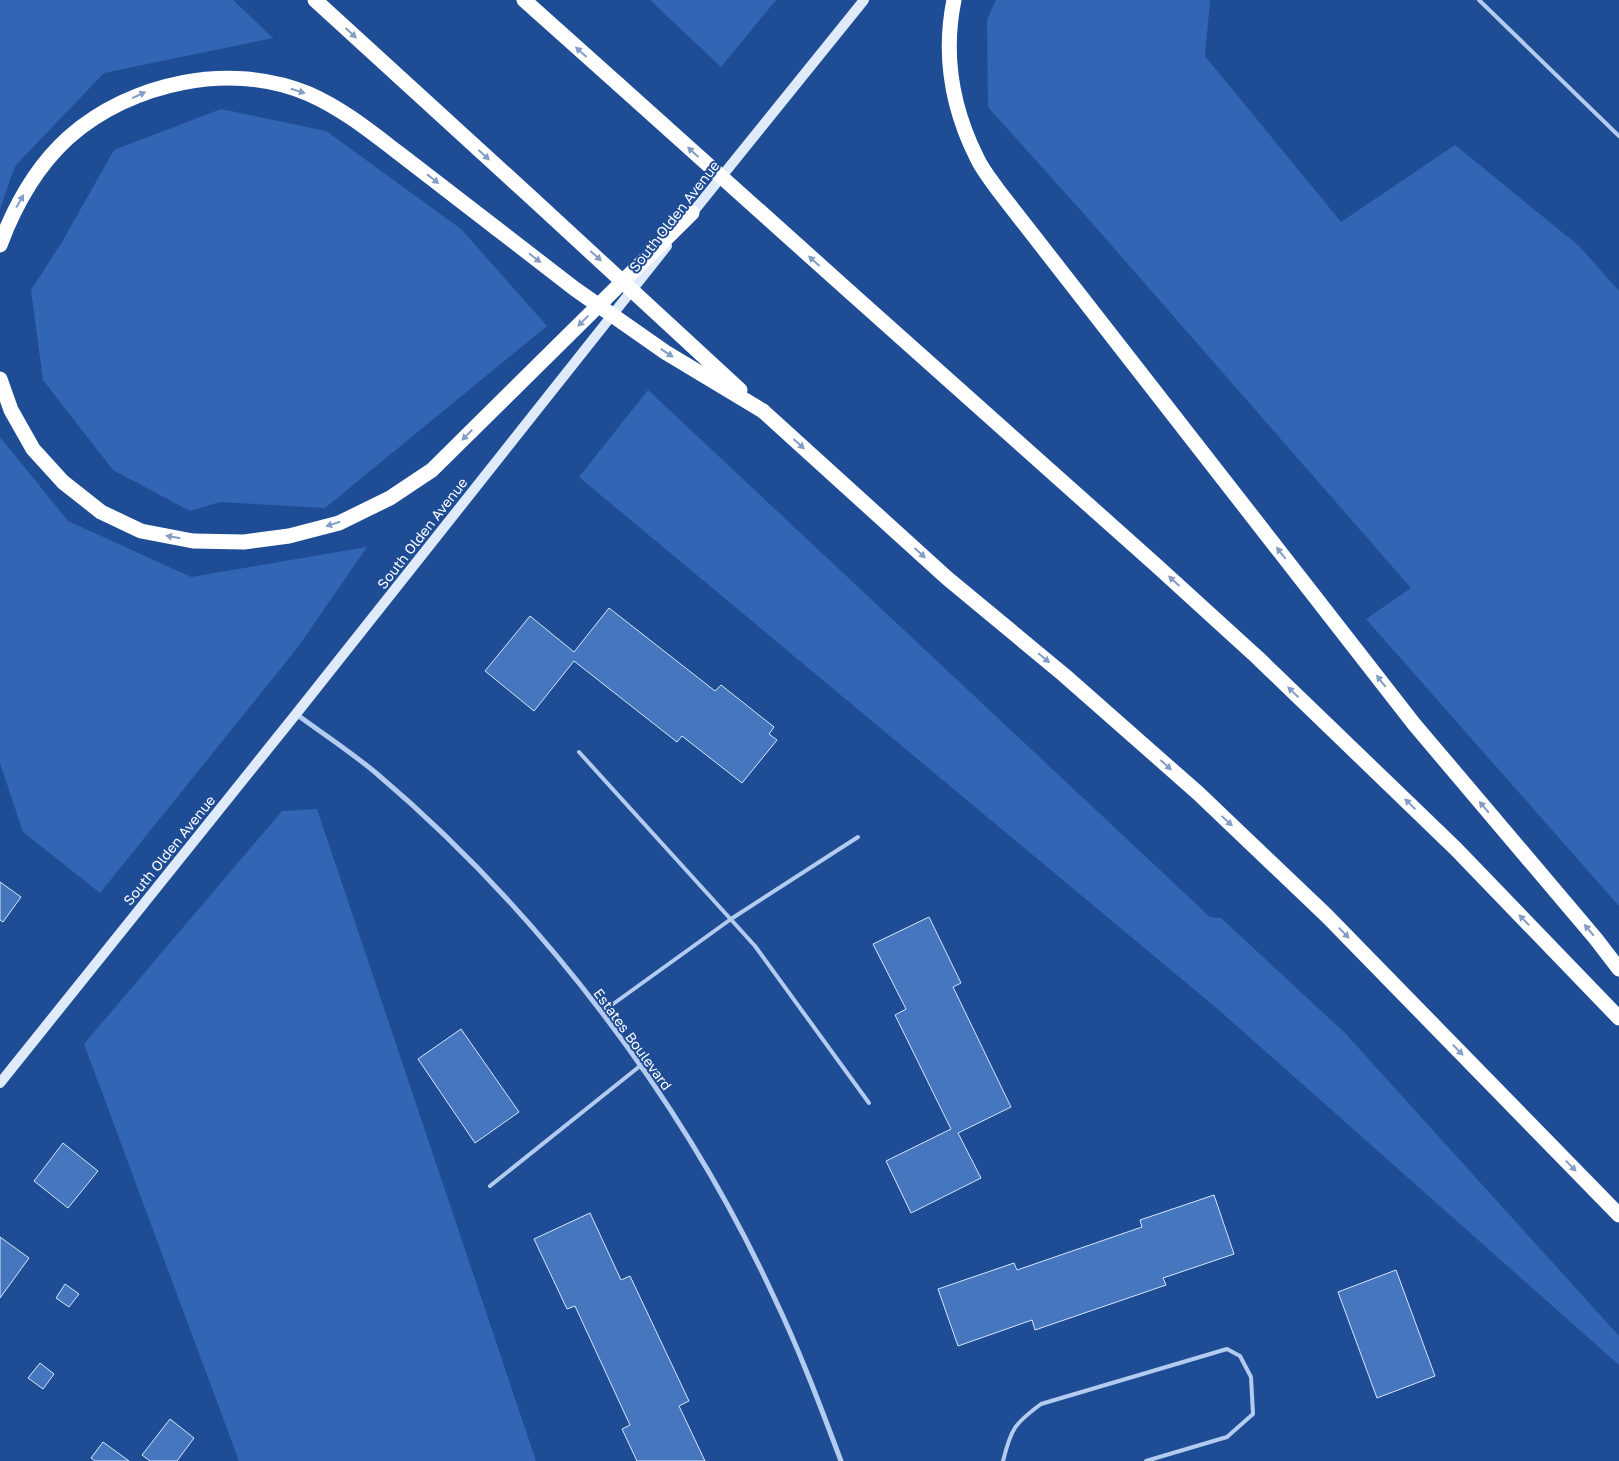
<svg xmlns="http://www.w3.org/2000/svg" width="1619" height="1461" viewBox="0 0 1619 1461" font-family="'Golos Text',sans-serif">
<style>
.green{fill:#3266b4}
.building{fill:#4676bd;stroke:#d8e6fb}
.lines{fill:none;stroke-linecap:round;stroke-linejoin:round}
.service{stroke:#b2cbef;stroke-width:4}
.minor{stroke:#b2cbef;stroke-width:5}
.secondary{stroke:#dfeafb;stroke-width:10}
.motorway{stroke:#fff;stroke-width:15}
.motorway-bridge{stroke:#fff;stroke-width:15}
.oneway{fill:#839dc5}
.labels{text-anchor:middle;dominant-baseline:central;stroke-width:4;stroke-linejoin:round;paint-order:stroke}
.street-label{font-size:14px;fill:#fff;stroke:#1e4d96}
</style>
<rect width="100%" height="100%" fill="#1e4d96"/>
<path class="green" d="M 0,0 L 233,0 L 273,38 L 104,73 L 15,166 L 0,209 Z
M 650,0 L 776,0 L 721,67 Z
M 996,0 L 1210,0 L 1205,56 L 1341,222 L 1455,145 L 1579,246 L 1619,291 L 1619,906 L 1366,619 L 1411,588 L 1085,215 L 988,107 L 987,20 Z
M 221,109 L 326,131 L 461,229 L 547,326 L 325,508 L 220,502 L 190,511 L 113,470 L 43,380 L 31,290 L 62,242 L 114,150 Z
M 648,390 L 1210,917 L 1221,918 L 1345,1033 L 1619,1336 L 1619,1365 L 1220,1011 L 579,477 Z
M 0,437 L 68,521 L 191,577 L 367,547 L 298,647 L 100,893 L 23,832 L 0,763 Z
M 317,809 L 536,1461 L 239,1461 L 84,1044 L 282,811 Z"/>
<path class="building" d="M 609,608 L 715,691 L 721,685 L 774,727 L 769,734 L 777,740 L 742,783 L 682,736 L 677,742 L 574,661 L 534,711 L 485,671 L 530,616 L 574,652 Z
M 0,882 L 21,897 L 3,922 L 0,920 Z
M 929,917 L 961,983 L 953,987 L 1011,1107 L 958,1133 L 981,1178 L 911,1213 L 886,1161 L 951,1129 L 895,1015 L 906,1009 L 873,944 Z
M 461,1029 L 519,1112 L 475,1143 L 418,1059 Z
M 63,1143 L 98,1171 L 68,1208 L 34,1181 Z
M 1214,1195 L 1234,1254 L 1163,1278 L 1166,1285 L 1035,1330 L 1032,1320 L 958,1346 L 938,1289 L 1014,1263 L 1017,1270 L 1142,1227 L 1140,1220 Z
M 590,1213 L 621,1280 L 630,1276 L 689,1401 L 679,1406 L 705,1461 L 637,1461 L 622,1429 L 630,1425 L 575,1306 L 567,1309 L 534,1239 Z
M 0,1237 L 29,1258 L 0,1298 Z
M 1396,1270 L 1435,1376 L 1377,1398 L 1338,1292 Z
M 65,1284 L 79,1294 L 69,1307 L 56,1298 Z
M 40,1363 L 54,1374 L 43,1389 L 28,1378 Z
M 170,1419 L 194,1438 L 177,1461 L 150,1461 L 142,1455 Z
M 103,1442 L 129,1461 L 95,1461 L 91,1458 Z"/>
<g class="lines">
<path class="service" d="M 1479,0 L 1619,136
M 579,752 L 755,946 L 869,1103
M 602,1012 L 731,919 L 858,837
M 490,1186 L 640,1066
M 1003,1461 C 1011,1429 1014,1424 1041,1404 L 1227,1349 L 1240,1356 L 1251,1377 L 1253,1414 L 1227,1437 L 1146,1461"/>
<path class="minor" d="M 296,714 C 322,733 351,752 376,773 C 540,912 683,1100 773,1295 C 799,1349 820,1405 841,1461"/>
<path class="secondary" d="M 689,217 L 864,0
M 0,1083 L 296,714 L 667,246"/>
<path class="motorway" d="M 315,0 L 534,200
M 524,0 L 618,84
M 954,0 C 943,54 952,108 977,158 C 982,169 991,180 998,190 L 1414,724 L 1596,939 L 1619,969
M 0,245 C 15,205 36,167 68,138 C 131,82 231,61 309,94 C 343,109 371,132 400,154 C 432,179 464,203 496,228
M 851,293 L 1157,566 L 1258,658 L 1456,849 L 1619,1018
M 0,379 L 11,410 L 33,449 L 63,482 L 101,512 L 141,531 L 193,541 L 244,542 L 289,536 L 339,523 L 390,498 L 432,470 L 692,213
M 763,411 L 947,578 L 1064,675 L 1198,793 L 1327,916 L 1619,1215"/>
<path class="motorway-bridge" d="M 618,84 L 851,293
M 534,200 L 740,390
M 496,228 L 575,289 L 665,352 L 763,411"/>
</g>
<defs><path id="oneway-solid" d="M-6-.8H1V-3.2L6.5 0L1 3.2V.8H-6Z" transform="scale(1.25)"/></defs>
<g class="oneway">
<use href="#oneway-solid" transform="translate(351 33) rotate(42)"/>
<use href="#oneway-solid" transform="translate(581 52) rotate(-138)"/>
<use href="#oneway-solid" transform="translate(298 91) rotate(17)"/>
<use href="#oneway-solid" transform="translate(139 95) rotate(-25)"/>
<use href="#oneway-solid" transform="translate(693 152) rotate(-138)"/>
<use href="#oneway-solid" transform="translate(484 155) rotate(42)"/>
<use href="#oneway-solid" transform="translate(433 179) rotate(38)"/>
<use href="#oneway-solid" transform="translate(20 201) rotate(-60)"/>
<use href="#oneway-solid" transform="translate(596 256) rotate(42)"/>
<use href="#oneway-solid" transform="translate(535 258) rotate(38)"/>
<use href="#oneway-solid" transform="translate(814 261) rotate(-138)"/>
<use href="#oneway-solid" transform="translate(583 321) rotate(135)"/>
<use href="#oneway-solid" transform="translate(667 353) rotate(33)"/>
<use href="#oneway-solid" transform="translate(467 435) rotate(135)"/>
<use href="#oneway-solid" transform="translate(799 444) rotate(42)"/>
<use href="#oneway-solid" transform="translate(333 524) rotate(163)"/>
<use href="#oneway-solid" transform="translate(173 537) rotate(-170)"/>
<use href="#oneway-solid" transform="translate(920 553) rotate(42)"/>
<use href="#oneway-solid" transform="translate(1281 553) rotate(-128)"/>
<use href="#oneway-solid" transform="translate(1174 581) rotate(-138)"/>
<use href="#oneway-solid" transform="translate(1044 658) rotate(40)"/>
<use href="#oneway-solid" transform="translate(1381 681) rotate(-128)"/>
<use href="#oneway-solid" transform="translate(1293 692) rotate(-136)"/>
<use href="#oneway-solid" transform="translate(1166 765) rotate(42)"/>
<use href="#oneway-solid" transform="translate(1410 804) rotate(-136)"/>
<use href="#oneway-solid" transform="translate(1484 807) rotate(-130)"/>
<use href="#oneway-solid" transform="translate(1227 821) rotate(43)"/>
<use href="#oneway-solid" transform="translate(1524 920) rotate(-134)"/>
<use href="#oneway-solid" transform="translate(1589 930) rotate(-130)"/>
<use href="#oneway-solid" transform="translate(1344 933) rotate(46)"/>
<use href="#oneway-solid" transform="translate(1458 1050) rotate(46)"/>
<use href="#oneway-solid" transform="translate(1571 1166) rotate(46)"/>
</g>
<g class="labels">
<g class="street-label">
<text transform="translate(674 216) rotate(-52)">South Olden Avenue</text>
<text transform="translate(422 533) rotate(-52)">South Olden Avenue</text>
<text transform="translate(169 850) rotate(-51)">South Olden Avenue</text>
<text transform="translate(633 1039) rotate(54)">Estates Boulevard</text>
</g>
</g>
</svg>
